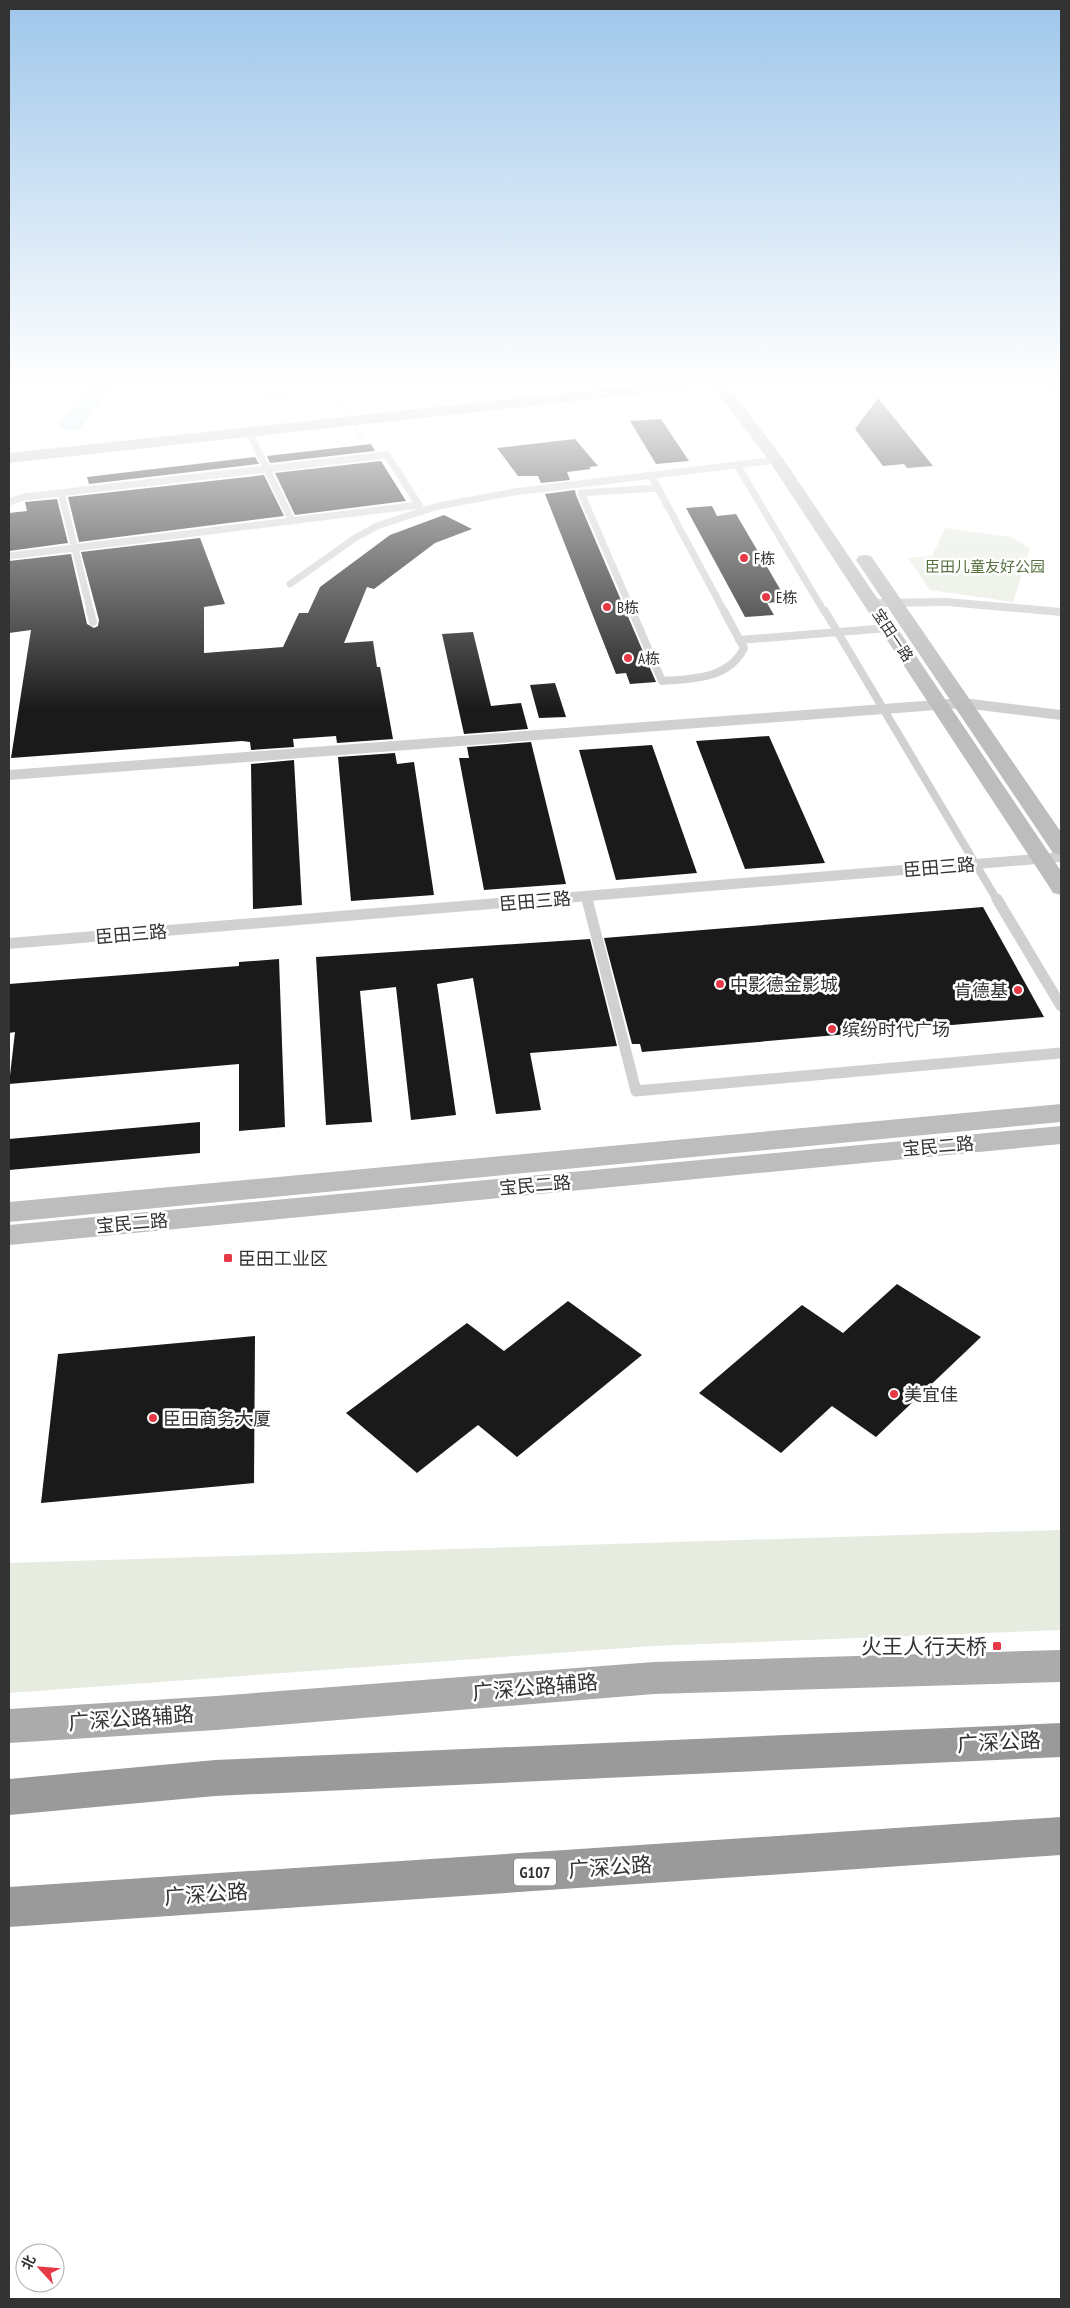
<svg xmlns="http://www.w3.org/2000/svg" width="1070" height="2308" viewBox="0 0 1070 2308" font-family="'PT Sans Narrow','Noto Sans SC',sans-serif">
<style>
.green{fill:#e6ecdf}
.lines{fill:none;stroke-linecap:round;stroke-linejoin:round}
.river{fill:#cfe2ee;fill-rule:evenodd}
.building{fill:#1a1a1a}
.path{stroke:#cdcdcd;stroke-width:2;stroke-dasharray:1 1;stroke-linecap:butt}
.lane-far2{stroke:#d0d0d0;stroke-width:7}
.lane-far1{stroke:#d0d0d0;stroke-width:8}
.lane{stroke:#d0d0d0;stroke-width:11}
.street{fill:#d0d0d0;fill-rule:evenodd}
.secondary{fill:#bdbdbd;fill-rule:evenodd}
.primary{fill:#ababab;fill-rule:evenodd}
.highway{fill:#9a9a9a;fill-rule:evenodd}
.path-bridge{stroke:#cdcdcd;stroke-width:2;stroke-dasharray:1 1;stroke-linecap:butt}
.poi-dot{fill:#e63946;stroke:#fff;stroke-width:2}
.labels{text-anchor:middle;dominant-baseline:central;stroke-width:5;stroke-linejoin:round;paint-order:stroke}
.far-poi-label{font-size:15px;fill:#333;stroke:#fff;text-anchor:start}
.far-park-label{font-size:15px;fill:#56703f;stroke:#fff}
.far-street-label{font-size:15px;fill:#333;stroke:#fff}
.shield{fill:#fff;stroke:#707070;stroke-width:1}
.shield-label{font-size:16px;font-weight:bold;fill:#333}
.street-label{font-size:18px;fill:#333;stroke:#fff}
.poi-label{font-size:18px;fill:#333;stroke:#fff;text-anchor:start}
.near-poi-label{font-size:21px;fill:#333;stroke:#fff;text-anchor:end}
.near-street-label{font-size:21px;fill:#333;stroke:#fff}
</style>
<rect width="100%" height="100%" fill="#fff"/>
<path class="green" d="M 271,385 L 321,385 L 325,391 L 266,398 L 259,387 Z
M 945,528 L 1011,537 L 1030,548 L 1013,602 L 930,590 L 908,558 L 932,556 Z
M 1061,1530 L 1061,1630 L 653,1646 L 9,1693 L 9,1563 Z"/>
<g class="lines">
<path class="river" d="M 88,385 L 114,385 L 80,429 L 71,431 L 62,429 L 58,423 Z"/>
</g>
<path class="building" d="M 878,398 L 933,466 L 907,468 L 904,464 L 883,466 L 855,429 Z
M 661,419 L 689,461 L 656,464 L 630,421 Z
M 575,439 L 598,466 L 589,467 L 591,469 L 567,472 L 570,480 L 541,483 L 538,476 L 518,476 L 497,448 Z
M 371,444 L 375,451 L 270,463 L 267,456 Z
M 255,457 L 259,464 L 89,484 L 87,477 Z
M 381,461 L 406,501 L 295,515 L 275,473 Z
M 264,475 L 284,516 L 79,542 L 68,497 Z
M 575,490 L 576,495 L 656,682 L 630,684 L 626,673 L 616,674 L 545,494 Z
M 57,499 L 68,543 L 9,551 L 9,513 L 27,511 L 25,502 Z
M 712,506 L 717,516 L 736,514 L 787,601 L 767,603 L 774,615 L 745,617 L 686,508 Z
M 444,515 L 472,529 L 435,543 L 374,589 L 367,587 L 344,643 L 373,641 L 377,667 L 380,667 L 393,739 L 337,743 L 336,736 L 293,739 L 294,747 L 251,750 L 250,742 L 242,741 L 11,758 L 31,630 L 9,633 L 9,561 L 71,554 L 87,624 L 94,628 L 98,626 L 99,620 L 81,552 L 200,538 L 225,604 L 204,607 L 204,653 L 283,647 L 299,613 L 308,613 L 320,587 L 390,535 Z
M 473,632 L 491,706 L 521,703 L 528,729 L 464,734 L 442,634 Z
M 555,683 L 566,717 L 539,718 L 530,685 Z
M 769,736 L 825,863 L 745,869 L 696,741 Z
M 531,742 L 566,884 L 484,890 L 459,758 L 469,758 L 467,747 Z
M 652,745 L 697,873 L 616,880 L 579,750 Z
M 395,753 L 397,764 L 414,762 L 434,895 L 351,901 L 338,757 Z
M 294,760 L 302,905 L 253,909 L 251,764 Z
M 983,907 L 1044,1017 L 642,1052 L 640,1044 L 632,1044 L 604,938 Z
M 590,939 L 617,1046 L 530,1053 L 541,1110 L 496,1114 L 473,978 L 437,984 L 456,1115 L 411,1120 L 396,987 L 360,991 L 372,1122 L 326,1125 L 316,957 Z
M 279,959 L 285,1127 L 239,1131 L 239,1064 L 9,1084 L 15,1032 L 9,1033 L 9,984 L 239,966 L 239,962 Z
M 200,1122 L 200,1153 L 9,1170 L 9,1139 Z
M 897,1284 L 981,1337 L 876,1437 L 832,1406 L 781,1453 L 699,1393 L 802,1305 L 843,1333 Z
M 568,1301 L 642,1355 L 517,1457 L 478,1425 L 417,1473 L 346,1413 L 467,1323 L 504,1351 Z
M 255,1336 L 254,1483 L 41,1503 L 58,1354 Z"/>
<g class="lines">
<path class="path" d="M 301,399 L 401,388"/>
<path class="lane-far2" d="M 249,432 L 292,521
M 737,465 L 825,613
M 651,476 L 658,488
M 658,488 L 725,613
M 61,493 L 91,613
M 9,502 L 24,497 L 387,455 L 419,505 L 9,556
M 290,584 L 355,538 L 377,526 L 438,506 L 514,492 L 776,460
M 633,613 L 581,493 L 658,488"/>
<path class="lane-far1" d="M 90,611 L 93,622
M 632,611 L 662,681 C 692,679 729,679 744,648 L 724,611
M 825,611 L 997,900
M 739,640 L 888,628
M 586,896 L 587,900"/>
<path class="lane" d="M 587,899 L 636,1091 L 1061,1053
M 997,899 L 1061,1006"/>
<path class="street" d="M 1045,385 L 1058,385 L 1061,388 L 1061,396 Z
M 947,598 L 1061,608 L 1061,616 L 947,606 L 871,607 L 864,603 L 871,599 Z
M 963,698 L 1061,710 L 1061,720 L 963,708 L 9,780 L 9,770 Z
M 1061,852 L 1061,862 L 9,949 L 9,938 Z"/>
<path class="secondary" d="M 641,385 L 692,385 L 685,389 L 9,463 L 9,453 Z
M 712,385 L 727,385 L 784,460 L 1061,871 L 1061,895 L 1053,893 L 1050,888 L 770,462 Z
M 865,555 L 871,556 L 1061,832 L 1061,855 L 1053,853 L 856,560 L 859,556 Z
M 1061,1104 L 1061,1122 L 9,1222 L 9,1202 Z
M 1061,1126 L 1061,1144 L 9,1245 L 9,1225 Z"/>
<path class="primary" d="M 1061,1650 L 1061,1682 L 654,1694 L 216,1730 L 9,1743 L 9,1709 L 216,1696 L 654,1662 Z"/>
<path class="highway" d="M 1061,1723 L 1061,1757 L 215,1796 L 9,1815 L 9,1779 L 215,1760 Z
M 1061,1817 L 1061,1855 L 9,1927 L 9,1887 Z"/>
<path class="path-bridge" d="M 336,395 L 362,439"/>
</g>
<linearGradient id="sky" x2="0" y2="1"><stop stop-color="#9ec6ea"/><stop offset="0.54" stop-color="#fff"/><stop offset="1" stop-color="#fff" stop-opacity="0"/></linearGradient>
<rect width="1070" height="709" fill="url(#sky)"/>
<g class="poi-dot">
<circle cx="744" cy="558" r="5"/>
<circle cx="766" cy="597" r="5"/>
<circle cx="607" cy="607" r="5"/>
<circle cx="628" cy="658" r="5"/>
<circle cx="720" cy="984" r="5"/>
<circle cx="1018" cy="990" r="5"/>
<circle cx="832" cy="1029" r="5"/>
<rect x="223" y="1253" width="10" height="10" rx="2.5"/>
<circle cx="894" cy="1394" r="5"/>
<circle cx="153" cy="1418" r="5"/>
<rect x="992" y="1641" width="10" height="10" rx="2.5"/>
</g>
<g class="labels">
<g class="far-poi-label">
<text x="754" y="558">F栋</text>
<text x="776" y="597">E栋</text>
<text x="617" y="607">B栋</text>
<text x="638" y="658">A栋</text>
</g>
<g class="far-park-label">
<text x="985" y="566">臣田儿童友好公园</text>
</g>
<g class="far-street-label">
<text transform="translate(893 635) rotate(56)">宝田一路</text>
</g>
<rect class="shield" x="514" y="1858.5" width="42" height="27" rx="4"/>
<g class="shield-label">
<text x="535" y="1872">G107</text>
</g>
<g class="street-label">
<text transform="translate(939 867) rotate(-5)">臣田三路</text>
<text transform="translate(535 901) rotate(-5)">臣田三路</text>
<text transform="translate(131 934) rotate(-5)">臣田三路</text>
<text transform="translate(938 1146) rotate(-5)">宝民二路</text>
<text transform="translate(535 1185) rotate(-5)">宝民二路</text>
<text transform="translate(132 1223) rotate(-5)">宝民二路</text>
</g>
<g class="poi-label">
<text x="730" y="984">中影德金影城</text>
<text x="1008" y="990" text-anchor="end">肯德基</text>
<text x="842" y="1029">缤纷时代广场</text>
<text x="238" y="1258">臣田工业区</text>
<text x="904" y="1394">美宜佳</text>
<text x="163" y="1418">臣田商务大厦</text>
</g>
<g class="near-poi-label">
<text x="987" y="1646">火王人行天桥</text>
</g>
<g class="near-street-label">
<text transform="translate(535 1687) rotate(-5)">广深公路辅路</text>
<text transform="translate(131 1718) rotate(-4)">广深公路辅路</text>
<text transform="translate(999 1742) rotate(-3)">广深公路</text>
<text transform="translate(610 1867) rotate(-4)">广深公路</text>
<text transform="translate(206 1894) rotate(-4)">广深公路</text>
</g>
</g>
<rect width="1070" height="2308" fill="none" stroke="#333333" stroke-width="20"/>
<g transform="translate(40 2268) rotate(296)"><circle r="24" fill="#ffffff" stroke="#adadad"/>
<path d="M0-4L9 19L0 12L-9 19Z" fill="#e63946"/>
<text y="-8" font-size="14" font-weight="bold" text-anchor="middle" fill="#333333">北</text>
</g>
</svg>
